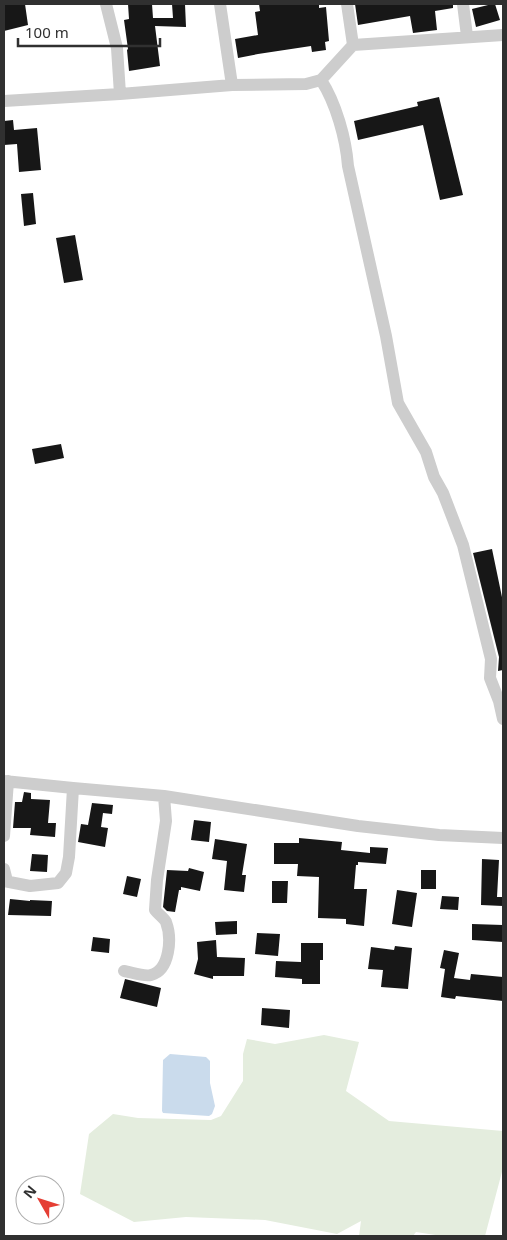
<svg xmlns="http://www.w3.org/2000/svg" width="507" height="1240" viewBox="0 0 507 1240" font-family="'Noto Sans',sans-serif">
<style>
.green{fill:#e4edde}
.water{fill:#cadbec}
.building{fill:#171717}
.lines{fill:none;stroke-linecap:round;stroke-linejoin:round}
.minor{stroke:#cdcdcd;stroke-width:12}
</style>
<rect width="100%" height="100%" fill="#fff"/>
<path class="green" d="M 324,1035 L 359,1042 L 346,1091 L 389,1121 L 503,1131 L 503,1168 L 485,1236 L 442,1236 L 416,1232 L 413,1236 L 359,1236 L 361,1221 L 337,1234 L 265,1220 L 186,1217 L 134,1222 L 80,1194 L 89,1134 L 113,1114 L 138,1118 L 211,1120 L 221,1116 L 243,1081 L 243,1054 L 247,1039 L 275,1044 Z"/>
<path class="water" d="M 170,1054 L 206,1057 L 210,1061 L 210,1083 L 215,1106 L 212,1114 L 209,1116 L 163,1113 L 162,1111 L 163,1060 Z"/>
<path class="building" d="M 4,4 L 25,4 L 28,25 L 4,31 Z
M 128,4 L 152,4 L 153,18 L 173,18 L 172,4 L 185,4 L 186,27 L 155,26 L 160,66 L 129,71 L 127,50 L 128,49 L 124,20 L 129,19 Z
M 259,4 L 319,4 L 319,8 L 326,7 L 329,41 L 325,42 L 326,50 L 312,52 L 311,46 L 258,54 L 238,58 L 235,39 L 258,35 L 255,12 L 260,11 Z
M 355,4 L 453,4 L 453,8 L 435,11 L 437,30 L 413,33 L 410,16 L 358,25 Z
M 492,4 L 495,4 L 500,20 L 476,27 L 472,9 Z
M 439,97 L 463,195 L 440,200 L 423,125 L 358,140 L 354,121 L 418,106 L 417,102 Z
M 13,120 L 14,130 L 37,128 L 41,170 L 19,172 L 17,144 L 4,145 L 4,121 Z
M 33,193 L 36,224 L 24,226 L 21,194 Z
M 75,235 L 83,280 L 64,283 L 56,238 Z
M 61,444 L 64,458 L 35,464 L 32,449 Z
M 492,549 L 503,602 L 503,670 L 498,671 L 499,657 L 473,553 Z
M 24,792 L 31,793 L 31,799 L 50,800 L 48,823 L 56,823 L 55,837 L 30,835 L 31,828 L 13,828 L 15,802 L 22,802 Z
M 92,803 L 113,805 L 112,814 L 103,813 L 101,827 L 108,828 L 105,847 L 78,842 L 81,824 L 88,825 Z
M 194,820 L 211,822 L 209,842 L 191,840 Z
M 299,838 L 342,842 L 341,850 L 370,853 L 370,847 L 388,848 L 386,864 L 358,862 L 358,865 L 356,865 L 354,889 L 367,889 L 364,926 L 346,924 L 346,919 L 318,918 L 319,877 L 297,876 L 298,864 L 274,864 L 274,843 L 299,843 Z
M 215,839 L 247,844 L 242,875 L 246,875 L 244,892 L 224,890 L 227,861 L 212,859 Z
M 32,854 L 48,855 L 47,872 L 30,871 Z
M 482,859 L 499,860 L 497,897 L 503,897 L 503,906 L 481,905 Z
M 189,868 L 204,872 L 200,891 L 181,887 L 181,890 L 179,890 L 175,912 L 167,911 L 163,907 L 167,870 L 188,871 Z
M 421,870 L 436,870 L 436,889 L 421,889 Z
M 127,876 L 141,879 L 137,897 L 123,894 Z
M 272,881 L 288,881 L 287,903 L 272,903 Z
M 397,890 L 417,893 L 412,927 L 392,924 Z
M 442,896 L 459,897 L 458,910 L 440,909 Z
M 10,899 L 30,901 L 30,900 L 52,901 L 51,916 L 8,915 Z
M 237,921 L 237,934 L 216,935 L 215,922 Z
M 472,924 L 503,925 L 503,942 L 472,940 Z
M 257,933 L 280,934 L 278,956 L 255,954 Z
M 93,937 L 110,939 L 109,953 L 91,951 Z
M 216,940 L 217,957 L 245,958 L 244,976 L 213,976 L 213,979 L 194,974 L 198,959 L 197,942 Z
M 301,943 L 323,943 L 323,960 L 320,960 L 320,984 L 302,984 L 302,979 L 275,977 L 276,961 L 301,962 Z
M 395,946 L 412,948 L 408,989 L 381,987 L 383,970 L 368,969 L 371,947 L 394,950 Z
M 444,950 L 459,953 L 454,978 L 470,980 L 471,974 L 503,977 L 503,1001 L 456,996 L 455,999 L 441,997 L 445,969 L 440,968 Z
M 125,979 L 161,988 L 157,1007 L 120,998 Z
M 262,1008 L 290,1010 L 289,1028 L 261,1025 Z"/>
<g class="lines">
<path class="minor" d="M 106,4 L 117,48 L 120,94
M 220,4 L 232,85
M 347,4 L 353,45
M 463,4 L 467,36
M 321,80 C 336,103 346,139 348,166 L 386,336 L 398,403 L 426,452 L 434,477 L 443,493 L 463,545 L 491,659 L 490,678 L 499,701 L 503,719
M 4,101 L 120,94 L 232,85 L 306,84 L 321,80 L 353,45 L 503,35
M 4,781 L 73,788 L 164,796 L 358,826 L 439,835 L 503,838
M 4,836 L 8,781
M 4,869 L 7,881
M 4,881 L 30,886 L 58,883 L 66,873 L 69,857 L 73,788
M 124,971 C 131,972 144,977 151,975 C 170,970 172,938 166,922 C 164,918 158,914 155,910 L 157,880 L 166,821 L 164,796"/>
</g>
<rect width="507" height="1240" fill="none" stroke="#303030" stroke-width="10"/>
<g transform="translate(40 1200) rotate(309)"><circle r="24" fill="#ffffff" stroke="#acacac"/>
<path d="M0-4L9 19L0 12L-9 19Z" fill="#e53e34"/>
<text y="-8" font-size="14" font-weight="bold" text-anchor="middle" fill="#303030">N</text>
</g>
<path d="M18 38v8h142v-8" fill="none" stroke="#303030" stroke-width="2.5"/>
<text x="25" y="38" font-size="15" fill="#303030" stroke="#ffffff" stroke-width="4" paint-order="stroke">100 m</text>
</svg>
